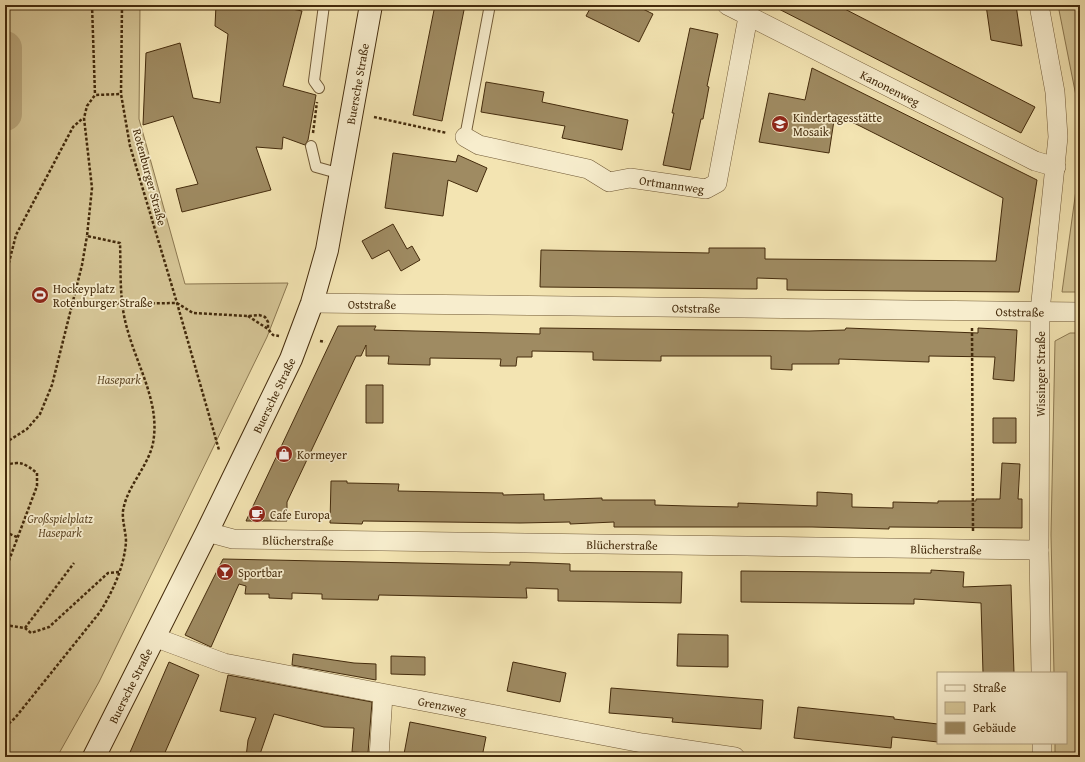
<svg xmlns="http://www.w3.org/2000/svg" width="1085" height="762" viewBox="0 0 1085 762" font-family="'Gentium Book Plus',serif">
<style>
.green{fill:#d5c596;stroke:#8c7851}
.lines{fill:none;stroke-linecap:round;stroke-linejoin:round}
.river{stroke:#b8a57a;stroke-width:34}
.building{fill:#9f8b62;stroke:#442b0c}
.service-casing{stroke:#705936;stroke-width:12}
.minor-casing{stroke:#705936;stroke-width:20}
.secondary-casing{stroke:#442b0c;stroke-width:24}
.path{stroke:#442b0c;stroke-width:2.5;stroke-dasharray:3 2;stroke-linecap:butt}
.service{stroke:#f7edcd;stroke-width:10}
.minor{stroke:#f7edcd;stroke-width:19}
.secondary{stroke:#f7edcd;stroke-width:22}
.labels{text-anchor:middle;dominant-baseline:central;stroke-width:3.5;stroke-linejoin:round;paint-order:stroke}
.street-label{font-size:12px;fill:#442b0c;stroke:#f7edcd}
.poi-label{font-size:12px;fill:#442b0c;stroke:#f7edcd;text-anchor:start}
.park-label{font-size:12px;font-style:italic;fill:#614a28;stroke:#f7edcd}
</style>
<rect width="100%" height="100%" fill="#f3e4b2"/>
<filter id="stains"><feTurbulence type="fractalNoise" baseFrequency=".005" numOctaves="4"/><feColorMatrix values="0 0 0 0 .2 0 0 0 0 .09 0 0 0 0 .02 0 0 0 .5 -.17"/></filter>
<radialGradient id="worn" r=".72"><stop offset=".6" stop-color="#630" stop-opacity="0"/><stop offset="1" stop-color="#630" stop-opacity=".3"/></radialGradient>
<path class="green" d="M 5,5 L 140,5 L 139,119 L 185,284 L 288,283 L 267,337 L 99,682 L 57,757 L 5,757 Z
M 1058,5 L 1080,5 L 1080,292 L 1062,292 L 1079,168 L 1076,96 Z
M 1070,333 L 1080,333 L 1080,757 L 1055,757 L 1055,743 L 1066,743 L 1066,673 L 1054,673 L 1051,535 L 1055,341 Z"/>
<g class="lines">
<path class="river" d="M 5,48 L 5,114"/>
</g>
<path class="building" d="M 216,5 L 272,5 L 302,11 L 283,86 L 316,95 L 308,140 L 305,145 L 283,137 L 282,149 L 256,147 L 271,190 L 182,212 L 176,189 L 198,184 L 173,116 L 143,125 L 146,53 L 180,43 L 193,98 L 220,103 L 228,34 L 215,26 Z
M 435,5 L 465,5 L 442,121 L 413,115 Z
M 592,5 L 635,5 L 653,14 L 639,42 L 586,16 Z
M 771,5 L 837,5 L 1035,107 L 1021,133 Z
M 986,5 L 1016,5 L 1022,46 L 991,40 Z
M 690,28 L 718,34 L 707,86 L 709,87 L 703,119 L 701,119 L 690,170 L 663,165 L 674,113 L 672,113 Z
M 812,68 L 1037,180 L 1019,292 L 787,290 L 787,279 L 757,278 L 757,289 L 540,287 L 541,250 L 709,253 L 709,248 L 765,248 L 765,259 L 996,261 L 1003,198 L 860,126 L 835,114 L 829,153 L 759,142 L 769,93 L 805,100 Z
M 486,82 L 544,92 L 542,102 L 628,120 L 622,150 L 562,138 L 565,126 L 481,112 Z
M 393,153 L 456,162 L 458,155 L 487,168 L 477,192 L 448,180 L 443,216 L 385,208 Z
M 393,224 L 407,249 L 412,246 L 420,260 L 401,271 L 389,250 L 372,259 L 362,241 Z
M 338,326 L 376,326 L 374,330 L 540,334 L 540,328 L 809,331 L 845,330 L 846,328 L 978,333 L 978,328 L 1017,330 L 1014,381 L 993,379 L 995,357 L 929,356 L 929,362 L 839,359 L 839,364 L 792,364 L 792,370 L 771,369 L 771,356 L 661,356 L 661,361 L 593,360 L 593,352 L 532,351 L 532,357 L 517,357 L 516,366 L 500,366 L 501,359 L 430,358 L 430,365 L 388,364 L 389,356 L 366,356 L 366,345 L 361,356 L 356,356 L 287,502 L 287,521 L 246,521 Z
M 366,385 L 383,385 L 383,423 L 366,423 Z
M 993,418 L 1016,418 L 1016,443 L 993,443 Z
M 1002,463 L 1020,464 L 1018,499 L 1022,499 L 1022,528 L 889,527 L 889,529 L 812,527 L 614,527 L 614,522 L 570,524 L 570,522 L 520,523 L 363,521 L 362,524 L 330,523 L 331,481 L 347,481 L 347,483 L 399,484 L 398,491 L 503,493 L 503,495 L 544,494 L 544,500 L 602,498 L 602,500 L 655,500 L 655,505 L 689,506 L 738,507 L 738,503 L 817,506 L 817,492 L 852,494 L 852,507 L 893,508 L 893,502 L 938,503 L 938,501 L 976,501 L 976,499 L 1000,499 Z
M 223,559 L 510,565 L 510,562 L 544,563 L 570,564 L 570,571 L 682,572 L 681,603 L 558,601 L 558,589 L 526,588 L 527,598 L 379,595 L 378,600 L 322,599 L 322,594 L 292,593 L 292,599 L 269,598 L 269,594 L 245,594 L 246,586 L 239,584 L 211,647 L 185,635 Z
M 931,570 L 964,572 L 963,587 L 1011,585 L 1014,673 L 983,673 L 981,603 L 914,599 L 914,604 L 741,602 L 741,571 L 931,573 Z
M 678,634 L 728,635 L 728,667 L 677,666 Z
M 293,654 L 354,663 L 376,664 L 376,680 L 292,665 Z
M 391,656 L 425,657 L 425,675 L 391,674 Z
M 169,662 L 199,675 L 163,757 L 128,757 Z
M 513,662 L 566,673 L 560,702 L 507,691 Z
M 228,675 L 372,702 L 368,753 L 352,752 L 354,728 L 324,727 L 274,714 L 259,757 L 246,757 L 248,740 L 256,718 L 220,711 Z
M 611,688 L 763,700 L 761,729 L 672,722 L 673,718 L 609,713 Z
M 798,707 L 894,717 L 894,719 L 938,724 L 938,742 L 892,737 L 891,748 L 794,738 Z
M 410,722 L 486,737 L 482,757 L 418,757 L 404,754 Z"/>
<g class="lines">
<g class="service-casing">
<path id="service" d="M 319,88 L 314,81 L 324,5
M 465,137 L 489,10
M 311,146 L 316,167 L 341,174"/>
</g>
<g class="minor-casing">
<g id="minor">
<path id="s1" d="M 727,5 L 1035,161 L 1056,167"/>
<path d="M 1039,5 L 1055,92 L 1058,137 L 1040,311 L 1039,550 L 1041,673"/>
<path id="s2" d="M 465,137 L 479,145 L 588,169 L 609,182 L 630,178 L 706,189 L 717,183 L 748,17"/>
<path id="s3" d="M 312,303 L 1080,312"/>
<path id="s4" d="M 207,532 L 233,539 L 1039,550"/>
<path id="s5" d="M 154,637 L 224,663 L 642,743 L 735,757"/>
<path d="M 1042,743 L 1042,757"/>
<path d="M 379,757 L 383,695"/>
</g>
</g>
<g class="secondary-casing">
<g id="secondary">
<path id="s6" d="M 94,757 L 207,532 L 291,359 L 312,303 L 327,250 L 371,5"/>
</g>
</g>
<path class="path" d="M 92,5 L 95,95
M 122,5 L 121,94 L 130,146 L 177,303 L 219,450
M 374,117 L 447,133
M 313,133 L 317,102
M 5,278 L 16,235 L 73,127 L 83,118
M 72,307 L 98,304 L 177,303 L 193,313 L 248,316 L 259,315 L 265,317 L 268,322 L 268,329
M 248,316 L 268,329 L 273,335 L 279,336
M 972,328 L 973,531
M 320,341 L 325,342
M 5,443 L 27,429 L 40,414 L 52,385 L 82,265 L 87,236
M 5,465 C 21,461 24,463 37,473 L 37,486 L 5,571
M 5,532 L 17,537
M 5,625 L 25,628 L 31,633 L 49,627 L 108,573 L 120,572
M 25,628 L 74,563
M 5,727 L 15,718 L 100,612 C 113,591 124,567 126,542 C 126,532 122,521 123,511 C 127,484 152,464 154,436 C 158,399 136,363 127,328 C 119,301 121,271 120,243 L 87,236 L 92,188 L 84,118 L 87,106 L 95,95 L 121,94"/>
<use href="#service" class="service"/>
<use href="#minor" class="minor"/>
<use href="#secondary" class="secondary"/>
</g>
<defs>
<g id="school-disc" transform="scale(0.9)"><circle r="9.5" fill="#8f2418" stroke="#f7edcd"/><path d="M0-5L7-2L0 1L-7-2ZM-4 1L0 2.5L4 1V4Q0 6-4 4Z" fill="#fff"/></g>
<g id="stadium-disc" transform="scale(0.9)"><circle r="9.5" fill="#8f2418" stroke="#f7edcd"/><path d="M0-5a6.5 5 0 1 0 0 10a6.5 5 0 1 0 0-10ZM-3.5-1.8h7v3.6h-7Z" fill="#fff"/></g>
<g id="shop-disc" transform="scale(0.9)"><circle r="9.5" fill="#8f2418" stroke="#f7edcd"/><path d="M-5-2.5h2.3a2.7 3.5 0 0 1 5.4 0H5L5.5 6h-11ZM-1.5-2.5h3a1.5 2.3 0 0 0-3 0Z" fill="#fff"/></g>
<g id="cafe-disc" transform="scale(0.9)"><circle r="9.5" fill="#8f2418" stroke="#f7edcd"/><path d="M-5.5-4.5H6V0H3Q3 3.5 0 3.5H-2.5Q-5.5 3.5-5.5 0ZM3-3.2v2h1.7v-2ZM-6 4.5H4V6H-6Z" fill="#fff"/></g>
<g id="bar-disc" transform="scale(0.9)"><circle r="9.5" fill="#8f2418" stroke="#f7edcd"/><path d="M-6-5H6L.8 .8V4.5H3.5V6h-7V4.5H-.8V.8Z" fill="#fff"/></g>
</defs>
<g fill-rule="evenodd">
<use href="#school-disc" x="780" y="124"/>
<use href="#stadium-disc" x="40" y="295"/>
<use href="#shop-disc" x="284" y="454"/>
<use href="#cafe-disc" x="257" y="514"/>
<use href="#bar-disc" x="225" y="572"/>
</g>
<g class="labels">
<g class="street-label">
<text stroke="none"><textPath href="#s6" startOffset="728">Buersche Straße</textPath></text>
<text stroke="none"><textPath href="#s1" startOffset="183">Kanonenweg</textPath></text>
<text transform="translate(150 177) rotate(75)">Rotenburger Straße</text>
<text stroke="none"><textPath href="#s2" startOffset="216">Ortmannweg</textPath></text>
<text stroke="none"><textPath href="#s3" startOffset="60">Oststraße</textPath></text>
<text stroke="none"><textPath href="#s3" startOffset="384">Oststraße</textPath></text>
<text stroke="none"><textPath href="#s3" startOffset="708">Oststraße</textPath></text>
<text transform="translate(1040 374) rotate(-90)">Wissinger Straße</text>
<text stroke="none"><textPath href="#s6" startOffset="404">Buersche Straße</textPath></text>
<text stroke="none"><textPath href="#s4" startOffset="92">Blücherstraße</textPath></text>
<text stroke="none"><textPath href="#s4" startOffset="416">Blücherstraße</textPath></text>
<text stroke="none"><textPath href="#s4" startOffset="740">Blücherstraße</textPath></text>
<text stroke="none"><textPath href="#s6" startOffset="80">Buersche Straße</textPath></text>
<text stroke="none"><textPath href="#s5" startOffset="297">Grenzweg</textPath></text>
</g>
<g class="poi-label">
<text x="793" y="117">Kindertagesstätte<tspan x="793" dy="14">Mosaik</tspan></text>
<text x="53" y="288">Hockeyplatz<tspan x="53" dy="14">Rotenburger Straße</tspan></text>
<text x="297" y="454">Kormeyer</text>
<text x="270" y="514">Cafe Europa</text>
<text x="238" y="572">Sportbar</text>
</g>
<g class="park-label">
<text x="119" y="379">Hasepark</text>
<text x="60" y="518">Großspielplatz<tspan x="60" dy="14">Hasepark</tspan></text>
</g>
</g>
<rect width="1085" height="762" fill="none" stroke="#f3e4b2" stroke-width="20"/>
<rect x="6" y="6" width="1073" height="750" fill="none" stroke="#442b0c" stroke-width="2"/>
<rect x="10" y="10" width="1065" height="742" fill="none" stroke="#442b0c"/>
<rect x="937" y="672" width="130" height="72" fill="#f7edcd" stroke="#af9f80"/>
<rect x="945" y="685" width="20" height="6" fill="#f7edcd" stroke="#af9f80"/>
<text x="973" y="692" font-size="12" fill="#442b0c">Straße</text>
<rect x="945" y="702" width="20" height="12" fill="#d5c596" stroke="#af9f80"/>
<text x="973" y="712" font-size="12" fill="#442b0c">Park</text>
<rect x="945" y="722" width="20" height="12" fill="#9f8b62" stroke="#af9f80"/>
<text x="973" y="732" font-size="12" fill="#442b0c">Gebäude</text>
<rect width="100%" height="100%" filter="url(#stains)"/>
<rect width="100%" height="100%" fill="url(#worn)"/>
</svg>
